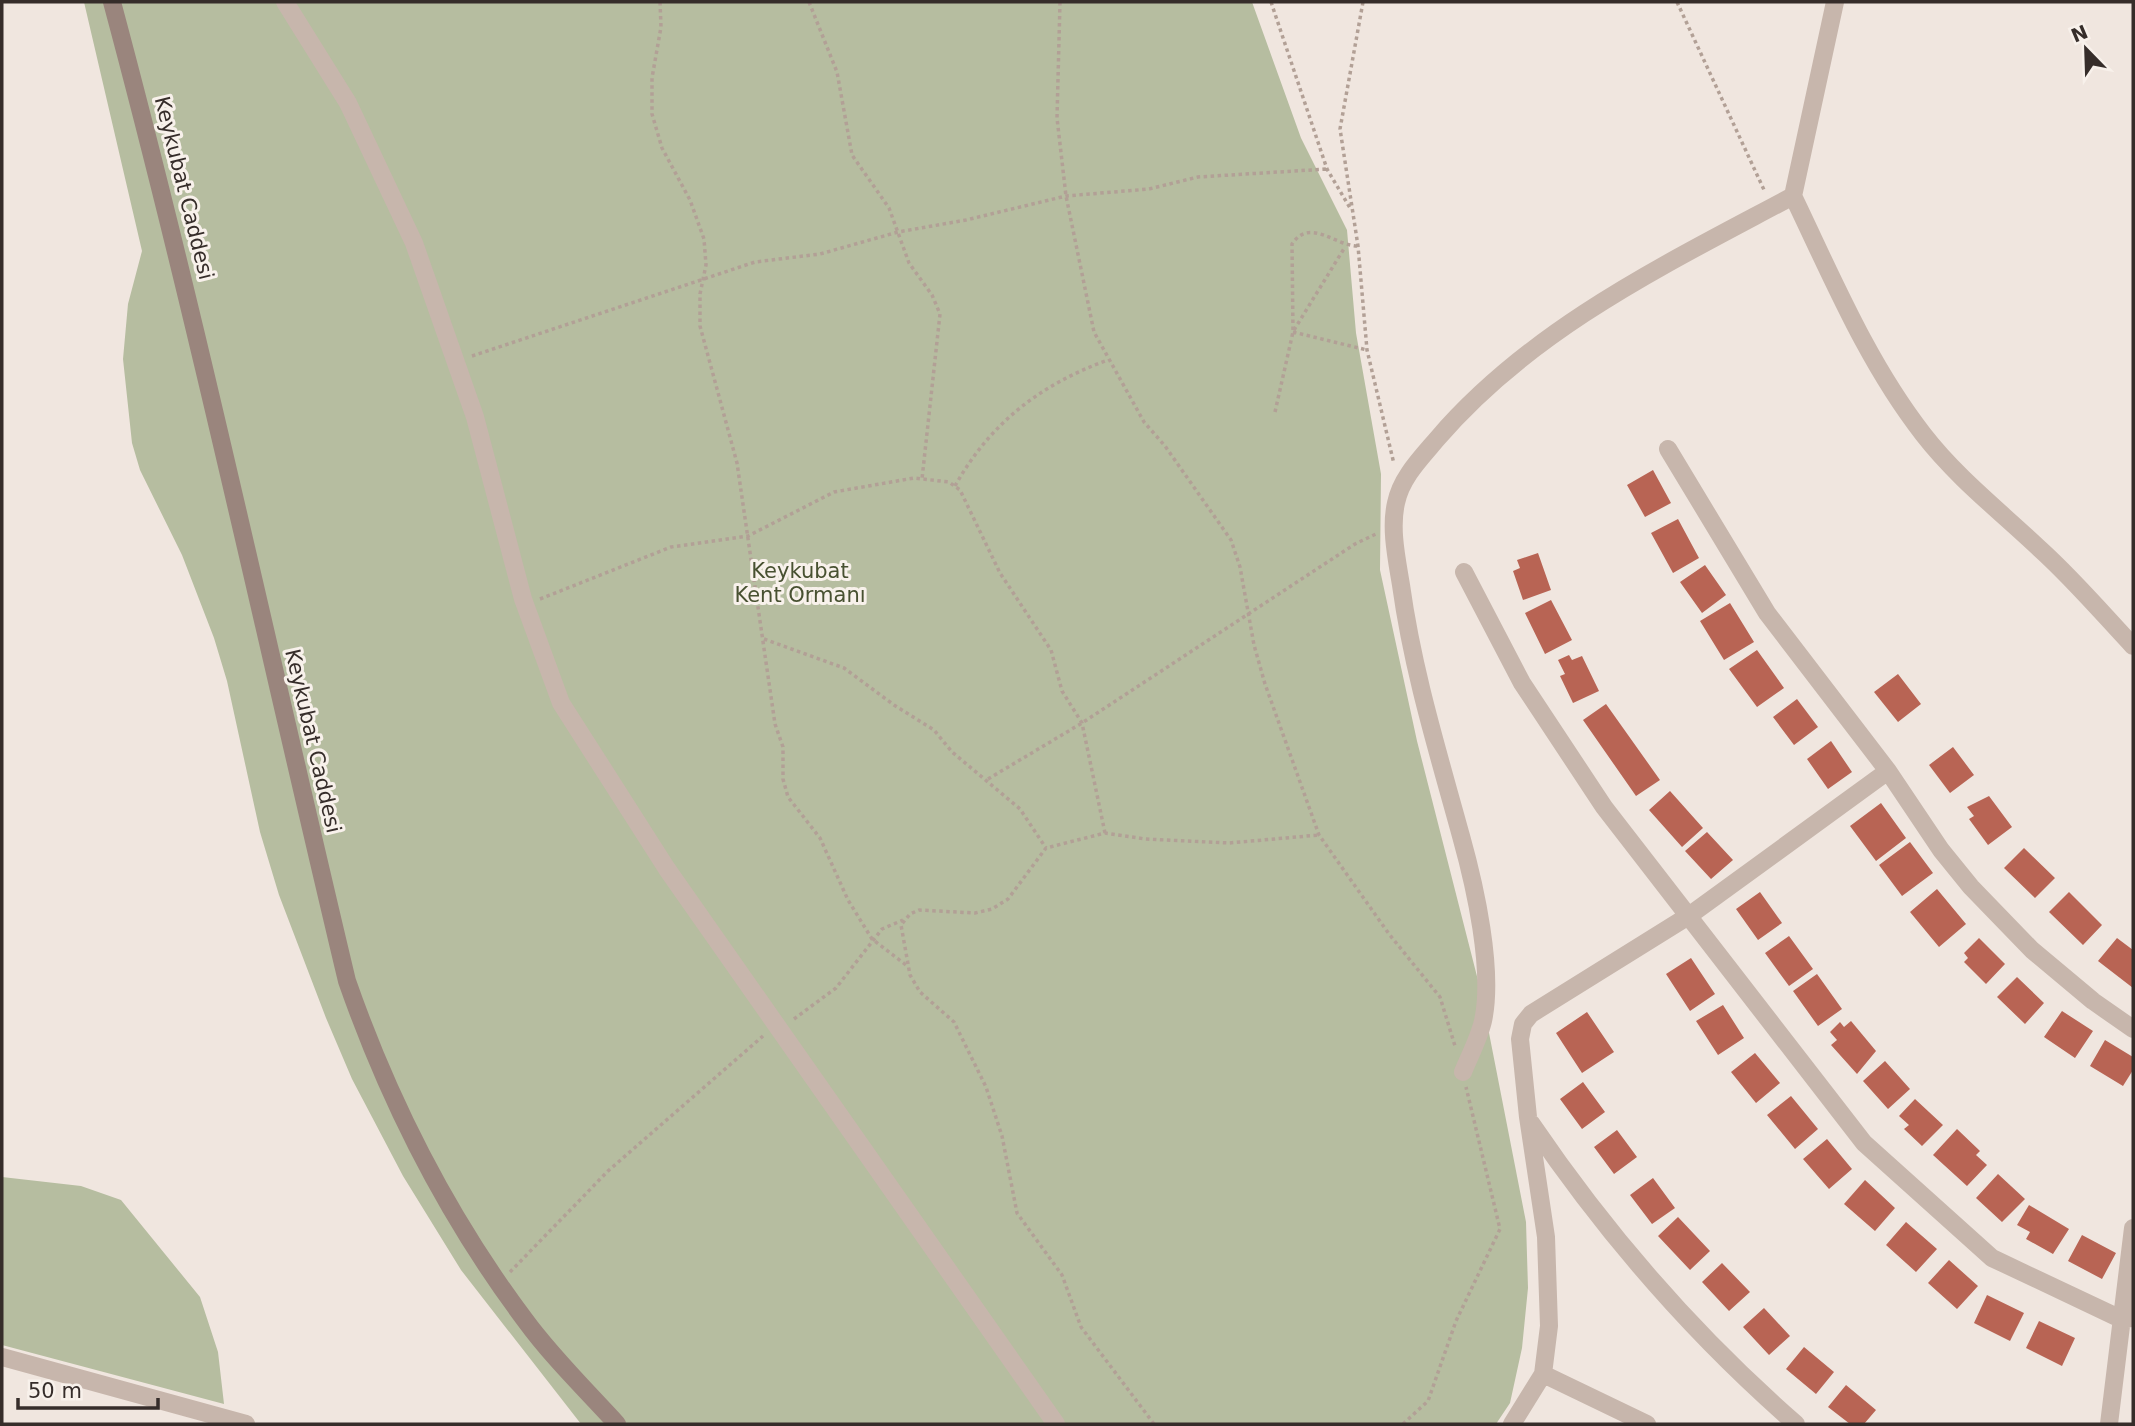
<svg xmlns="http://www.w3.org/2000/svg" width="2135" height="1426" viewBox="0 0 2135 1426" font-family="'DejaVu Sans',sans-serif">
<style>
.green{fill:#b6bda0}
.building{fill:#b86454}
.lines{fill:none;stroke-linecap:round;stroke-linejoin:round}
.path{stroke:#b2a096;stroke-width:3.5;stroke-dasharray:3.5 3.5;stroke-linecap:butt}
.street{stroke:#c7b6ac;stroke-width:18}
.secondary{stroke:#9a857d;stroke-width:18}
.labels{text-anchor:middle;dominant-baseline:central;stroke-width:6;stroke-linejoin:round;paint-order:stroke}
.street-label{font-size:21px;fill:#362d2a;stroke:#f8f1eb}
.park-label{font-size:21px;fill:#485131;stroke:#f8f1eb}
</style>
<rect width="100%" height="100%" fill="#f0e6df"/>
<path class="green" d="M 84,2 L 1252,2 L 1301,138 L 1347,230 L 1356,333 L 1381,474 L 1380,570 L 1417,741 L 1481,992 L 1526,1222 L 1528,1288 L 1522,1348 L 1510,1403 L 1496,1424 L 581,1424 L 461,1270 L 403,1176 L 352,1079 L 326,1018 L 279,895 L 260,832 L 227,681 L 214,638 L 182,555 L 140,470 L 132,443 L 123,359 L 128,304 L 142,251 Z
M 2,1177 L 81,1186 L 121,1200 L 200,1297 L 218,1352 L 224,1404 L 2,1345 Z"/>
<path class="building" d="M 1653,470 L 1671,503 L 1645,517 L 1627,485 Z
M 1678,519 L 1699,558 L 1673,573 L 1651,533 Z
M 1538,553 L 1551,590 L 1523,600 L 1513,571 L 1520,568 L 1517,560 Z
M 1705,565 L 1726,595 L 1702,613 L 1680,582 Z
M 1551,600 L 1572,640 L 1545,654 L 1525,613 Z
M 1730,603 L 1754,642 L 1724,660 L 1700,621 Z
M 1757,650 L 1784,688 L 1757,707 L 1729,669 Z
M 1569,655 L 1572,660 L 1582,656 L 1599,691 L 1573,703 L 1560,676 L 1565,674 L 1558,660 Z
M 1898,674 L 1921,704 L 1898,722 L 1874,692 Z
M 1797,699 L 1818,727 L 1794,745 L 1773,717 Z
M 1606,704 L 1660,780 L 1636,796 L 1583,720 Z
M 1831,741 L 1852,772 L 1828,789 L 1807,759 Z
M 1953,747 L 1974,775 L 1950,793 L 1929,765 Z
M 1670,791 L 1703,828 L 1682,847 L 1649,810 Z
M 1989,796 L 2012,827 L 1988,845 L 1969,819 L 1974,816 L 1967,807 Z
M 1881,803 L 1906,838 L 1876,861 L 1850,826 Z
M 1707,832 L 1733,860 L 1711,879 L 1685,851 Z
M 1910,842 L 1933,873 L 1902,896 L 1879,865 Z
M 2024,848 L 2055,878 L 2035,898 L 2004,868 Z
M 1937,889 L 1966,924 L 1939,947 L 1910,912 Z
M 1760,892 L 1782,923 L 1758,940 L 1736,909 Z
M 2069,892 L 2102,925 L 2083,945 L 2049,912 Z
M 1789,936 L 1813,969 L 1789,986 L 1765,953 Z
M 1979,938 L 2005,964 L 1986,984 L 1964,962 L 1968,958 L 1964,953 Z
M 2117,938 L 2133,950 L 2133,988 L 2098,961 Z
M 1691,958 L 1715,994 L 1690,1011 L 1666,974 Z
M 1817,974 L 1842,1009 L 1818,1026 L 1793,991 Z
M 2017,977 L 2044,1003 L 2025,1024 L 1997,997 Z
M 1723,1005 L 1744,1038 L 1718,1055 L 1696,1021 Z
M 2062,1011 L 2093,1031 L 2075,1058 L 2044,1037 Z
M 1587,1012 L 1614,1052 L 1582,1073 L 1556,1033 Z
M 1851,1021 L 1876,1051 L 1857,1074 L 1831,1045 L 1837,1040 L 1830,1032 L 1840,1022 L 1844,1027 Z
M 2105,1040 L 2133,1057 L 2133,1070 L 2123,1086 L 2090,1066 Z
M 1755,1053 L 1780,1083 L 1756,1103 L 1731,1072 Z
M 1885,1061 L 1910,1089 L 1888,1109 L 1863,1081 Z
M 1583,1082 L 1605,1112 L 1582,1129 L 1560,1099 Z
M 1791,1096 L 1818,1129 L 1795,1149 L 1767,1115 Z
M 1915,1099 L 1943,1125 L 1922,1146 L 1904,1129 L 1909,1125 L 1899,1116 Z
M 1957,1129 L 1980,1151 L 1976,1155 L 1987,1165 L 1967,1186 L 1933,1155 Z
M 1617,1130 L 1637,1157 L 1614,1174 L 1594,1147 Z
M 1827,1139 L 1852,1169 L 1829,1189 L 1803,1159 Z
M 1998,1174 L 2025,1199 L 2002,1222 L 1976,1198 Z
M 1653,1178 L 1675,1208 L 1652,1224 L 1630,1195 Z
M 1865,1180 L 1895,1208 L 1875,1231 L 1844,1204 Z
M 2029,1205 L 2069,1229 L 2053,1254 L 2026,1239 L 2030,1232 L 2017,1225 Z
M 1678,1217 L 1710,1251 L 1690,1270 L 1658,1236 Z
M 1906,1222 L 1937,1249 L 1916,1272 L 1886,1245 Z
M 2082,1235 L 2116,1253 L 2102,1279 L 2068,1261 Z
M 1949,1260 L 1978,1286 L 1957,1309 L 1928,1283 Z
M 1722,1263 L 1750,1292 L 1729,1311 L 1702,1282 Z
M 1987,1295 L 2024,1313 L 2010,1341 L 1974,1323 Z
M 1764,1308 L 1790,1336 L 1769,1355 L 1743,1327 Z
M 2039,1321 L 2075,1338 L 2062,1366 L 2026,1348 Z
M 1804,1347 L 1834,1372 L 1816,1394 L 1786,1369 Z
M 1846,1385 L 1876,1410 L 1864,1424 L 1850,1424 L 1828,1407 Z"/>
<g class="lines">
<path class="path" d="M 660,2 L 661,27 L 652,78 L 652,114 L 662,148 L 690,200 L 704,239 L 706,265 L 700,294 L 700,326 L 737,463 L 775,724 L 783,747 L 783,779 L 788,797 L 820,838 L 848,900 L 872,939 L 906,965
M 809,2 L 837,72 L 852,155 L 889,208 L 909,263 L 932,295 L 940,314 L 922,479
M 1060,2 L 1057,118 L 1066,196 L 1094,332 L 1144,422 L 1165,446 L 1231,540 L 1240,567 L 1254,645 L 1265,684 L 1319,835 L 1389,934 L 1440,997 L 1455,1046
M 1271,2 L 1327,169 L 1350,208
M 1363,2 L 1340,129 L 1358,246 L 1367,350 L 1394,464
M 1677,2 L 1765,192
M 1294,330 L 1345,247
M 1293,332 L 1367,350
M 472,356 L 755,262 L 820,254 L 898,232 L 966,220 L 1066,196 L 1149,189 L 1198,177 L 1327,169
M 1275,412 L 1293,332 L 1292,244 C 1310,217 1335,246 1358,246
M 955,486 C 990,423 1041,384 1108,360
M 540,599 L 671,547 L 748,536 L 834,492 L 914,478 L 949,482 L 960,490 L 1000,573 L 1051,650 L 1062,691 L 1082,723 L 1105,833
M 764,639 L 844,668 L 894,705 L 934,730 L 952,752 L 1020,809 L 1046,848
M 988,779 L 1082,723 L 1355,544 L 1376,534
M 794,1019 L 836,988 L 882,929 L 903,920
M 510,1272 L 608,1171 L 763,1036
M 1154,1424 L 1081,1327 L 1062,1275 L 1017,1213 L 1002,1136 L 986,1087 L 954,1022 L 920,992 L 910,975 L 901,925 L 910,914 L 919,910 L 975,913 L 992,909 L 1008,899 L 1046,848 L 1105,833 L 1145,839 L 1229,843 L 1319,835
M 1403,1424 L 1428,1401 L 1456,1321 L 1500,1229 L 1466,1087"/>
<path class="street" d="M 285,2 L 348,103 L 414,243 L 475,417 L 523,599 L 561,703 L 667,869 L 1056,1424
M 1793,196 C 1832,277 1867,362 1923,434 C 1957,478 2001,512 2041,550 C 2074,580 2103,614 2133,646
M 1668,449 L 1767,613 L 1888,771 L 1941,850 L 1971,887 L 2032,950 L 2093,1001 L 2133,1029
M 1464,572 L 1522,683 L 1604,807 L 1864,1143 L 1992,1258 L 2121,1319 L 2133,1318
M 1463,1072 C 1470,1055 1479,1038 1483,1021 C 1494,970 1475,886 1461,836 C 1438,752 1413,672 1401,585 C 1397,560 1390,529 1396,503 C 1401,478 1420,459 1437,439 C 1532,328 1666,264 1793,196 L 1835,2
M 1531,1123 C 1607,1235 1695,1336 1796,1424
M 2,1357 L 246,1424
M 1543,1374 L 1647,1424
M 1512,1424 L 1543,1374 L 1549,1326 L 1546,1237 L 1528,1117 L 1520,1039 L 1523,1024 L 1531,1014 L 1690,915 L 1888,771
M 2109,1424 L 2133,1228"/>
<path class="secondary" d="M 112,2 C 199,326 269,655 347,981 C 390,1104 447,1216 525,1320 C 552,1357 586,1390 617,1424"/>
</g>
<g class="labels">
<g class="street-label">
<text transform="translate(184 188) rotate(76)">Keykubat Caddesi</text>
<text transform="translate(313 741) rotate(77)">Keykubat Caddesi</text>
</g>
<g class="park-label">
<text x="800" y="571">Keykubat<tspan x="800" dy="24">Kent Ormanı</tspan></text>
</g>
</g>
<rect width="2135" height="1426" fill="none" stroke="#362d2a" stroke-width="7"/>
<g transform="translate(2086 49) rotate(337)" stroke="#f8f1eb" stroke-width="5" paint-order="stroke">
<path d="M0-5L12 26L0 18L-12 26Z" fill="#362d2a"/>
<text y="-10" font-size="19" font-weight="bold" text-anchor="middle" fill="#362d2a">N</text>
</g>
<path d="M18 1398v10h140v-10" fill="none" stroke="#362d2a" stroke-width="3.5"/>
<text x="28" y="1398" font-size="21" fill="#362d2a" stroke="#f8f1eb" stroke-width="5" paint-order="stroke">50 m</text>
</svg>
